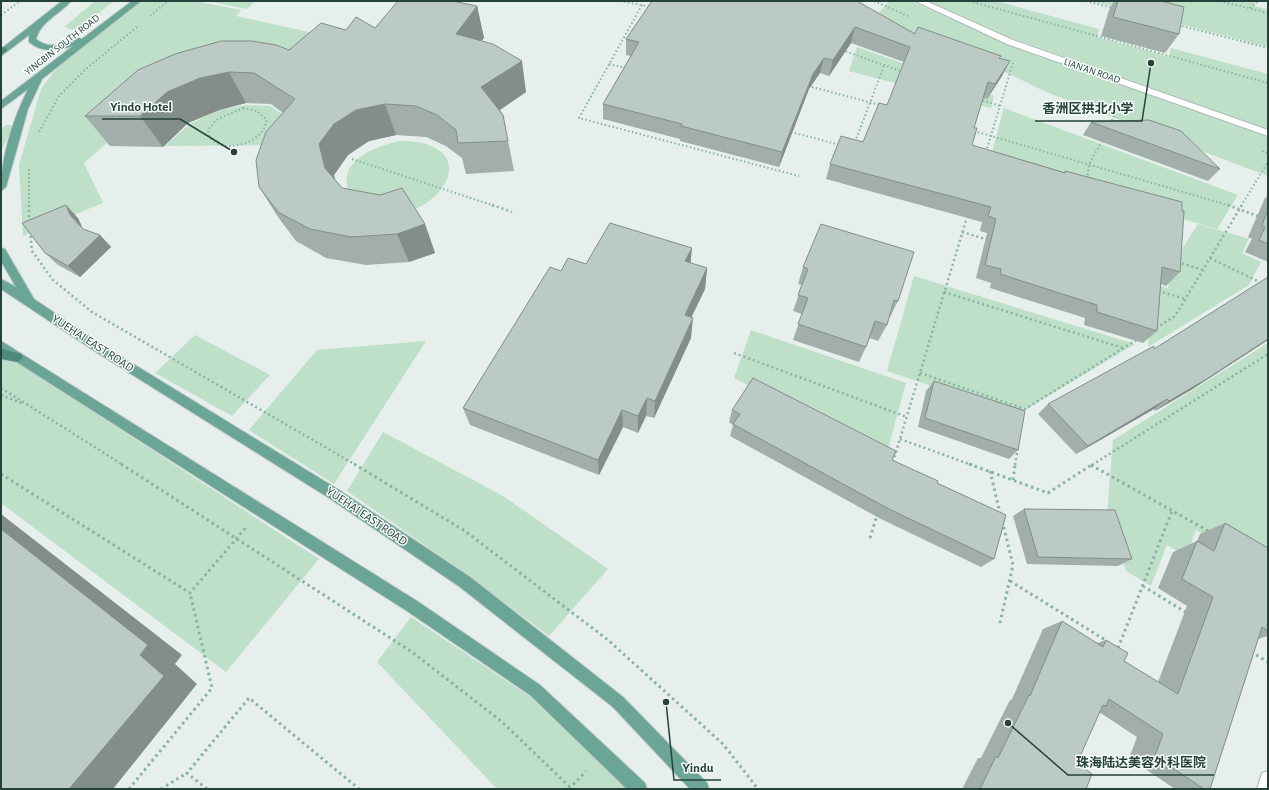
<svg xmlns="http://www.w3.org/2000/svg" width="1269" height="790" viewBox="0 0 1269 790" font-family="'Alegreya Sans','Noto Sans SC',sans-serif">
<style>
.green{fill:#bfe0c8}
.lines{fill:none;stroke-linecap:round;stroke-linejoin:round}
.minor-casing{stroke:#a8b8b2;stroke-width:2}
.primary-casing{stroke:#c2cac8;stroke-width:2}
.trunk-casing{stroke:#c2cac8;stroke-width:2}
.path-far2{stroke:#86b3a5;stroke-width:2;stroke-dasharray:1.5 2.5;stroke-linecap:butt}
.path-far1{stroke:#86b3a5;stroke-width:2.5;stroke-dasharray:2 3;stroke-linecap:butt}
.path{stroke:#86b3a5;stroke-width:3;stroke-dasharray:2.5 3.5;stroke-linecap:butt}
.minor{fill:#fff;fill-rule:evenodd}
.primary{fill:#6aa596;fill-rule:evenodd}
.trunk{fill:#4c8a7c;fill-rule:evenodd}
.wall{fill:#a1aea9}
.shaded-wall{fill:#838d89}
.building{fill:#bbcac4;stroke:#838d89}
.labels{text-anchor:middle;dominant-baseline:central;stroke-width:3;stroke-linejoin:round;paint-order:stroke}
.far-street-label{font-size:10px;fill:#24423a;stroke:#f7fbf9}
.street-label{font-size:12px;fill:#24423a;stroke:#f7fbf9}
.leader{fill:none;stroke:#24423a;stroke-width:1.5}
.callout-dot{fill:#24423a;stroke:#f7fbf9;stroke-width:1.5}
.callout-label{font-size:13px;text-anchor:middle;font-weight:bold;fill:#24423a;stroke:#f7fbf9;stroke-width:3;stroke-linejoin:round;paint-order:stroke}
</style>
<rect width="100%" height="100%" fill="#e6efeb"/>
<path class="green" d="M 95,1 L 114,1 L 82,26 L 73,30 L 64,27 Z
M 141,1 L 195,1 L 241,10 L 236,16 L 346,40 L 156,100 L 84,163 L 103,203 L 23,236 L 19,165 L 41,89 L 61,62 Z
M 208,1 L 255,1 L 247,9 Z
M 889,1 L 910,1 L 1009,44 L 1268,137 L 1268,176 L 1046,92 L 993,66 L 870,23 Z
M 929,1 L 996,1 L 1099,29 L 1097,37 L 1169,57 L 1171,48 L 1268,74 L 1268,129 L 1014,39 Z
M 1092,1 L 1255,2 L 1255,6 L 1268,10 L 1268,47 Z
M 857,47 L 994,96 L 991,108 L 849,71 Z
M 247,105 L 270,106 L 298,124 L 293,145 L 165,146 L 190,124 L 218,110 Z
M 1004,108 L 1238,195 L 1217,229 L 989,162 Z
M 6,125 L 14,125 L 1,151 L 1,129 Z
M 399,141 C 409,141 419,141 429,145 C 461,157 450,186 429,201 C 424,205 415,210 409,210 C 394,209 368,201 352,198 C 350,194 347,190 347,186 C 342,158 378,146 399,141 Z
M 1198,224 L 1249,239 L 1242,253 L 1261,262 L 1249,285 L 1148,347 L 1152,283 L 1168,288 L 1171,266 Z
M 914,276 L 1135,344 L 1017,415 L 887,371 Z
M 751,330 L 906,383 L 886,456 L 734,378 Z
M 195,335 L 270,375 L 232,416 L 155,373 Z
M 426,341 L 334,484 L 249,430 L 317,350 Z
M 1268,343 L 1268,571 L 1196,530 L 1186,556 L 1167,545 L 1151,586 L 1126,571 L 1107,515 L 1113,440 Z
M 1,358 L 14,360 L 319,559 L 226,672 L 1,503 Z
M 383,432 L 503,496 L 608,569 L 549,636 L 469,576 L 347,491 Z
M 411,617 L 529,696 L 627,789 L 497,789 L 377,662 Z"/>
<g class="lines">
<g class="minor-casing">
<path id="minor" d="M 915,1 L 926,1 L 1013,40 L 1268,130 L 1268,136 L 1007,44 Z
M 1268,771 L 1268,789 L 1257,789 L 1262,773 Z"/>
</g>
<g class="primary-casing">
<path id="primary" d="M 62,1 L 71,1 C 60,14 41,21 36,39 C 50,51 64,42 79,38 L 82,39 L 132,1 L 141,1 L 42,79 L 28,109 L 6,187 L 1,191 C 1,156 13,120 28,89 L 1,109 L 1,101 L 73,46 C 57,51 42,53 29,42 L 29,35 L 1,56 L 1,49 Z
M 1,248 L 5,249 L 34,299 L 104,346 L 339,490 L 470,577 L 623,697 L 707,783 L 709,789 L 690,789 L 613,707 L 460,587 L 329,498 L 96,352 L 1,289 L 1,279 L 16,287 L 1,261 Z
M 1,341 L 417,601 L 540,685 L 645,783 L 647,789 L 627,789 L 530,695 L 407,611 L 1,352 Z"/>
</g>
<g class="trunk-casing">
<path id="trunk" d="M 4,47 L 8,50 L 1,55 L 1,48 Z
M 1,349 L 21,354 L 23,357 L 21,360 L 17,362 L 1,359 Z"/>
</g>
<path class="path-far2" d="M 620,1 L 651,7
M 874,1 L 908,16
M 969,1 L 1268,83
M 1086,1 L 1113,8
M 1220,1 L 1268,13
M 642,5 L 579,118 L 799,176
M 1250,8 L 1258,1
M 1,15 L 20,1
M 150,16 L 168,1
M 1178,25 L 1268,48
M 842,50 L 903,72
M 609,64 L 626,68
M 808,86 L 880,105
M 979,99 L 1000,106
M 243,108 L 257,111 L 267,120 C 265,125 264,130 260,134 C 248,147 211,154 208,130 L 216,120 Z
M 1110,124 L 1122,102
M 974,131 L 1231,206
M 39,132 L 59,96 L 86,69 L 137,27
M 791,132 L 840,145
M 855,142 L 884,66
M 1262,151 L 1268,153
M 986,152 L 1013,63
M 352,159 L 495,206
M 29,169 L 29,206
M 1087,179 L 1089,164 L 1103,139
M 1241,206 L 1268,162"/>
<path class="path-far1" d="M 29,205 L 29,224
M 492,205 L 512,212
M 1228,205 L 1260,217
M 30,231 L 32,251 L 53,280 L 92,312 L 356,465
M 962,232 L 989,240
M 1210,258 L 1268,286
M 1177,262 L 1203,270
M 1158,291 L 1186,299
M 944,292 L 1123,348
M 1156,328 L 1175,316 L 1242,205
M 734,353 L 907,417
M 920,373 L 1025,409 L 1138,339
M 1,388 L 123,465
M 1,395 L 24,404
M 900,439 L 972,465
M 893,462 L 968,214
M 1015,465 L 1018,447
M 1092,465 L 1268,354"/>
<path class="path" d="M 121,464 L 412,652 L 501,721 L 572,789
M 354,464 L 465,531 L 608,640 L 723,744 L 758,789
M 969,464 L 1048,493 L 1093,464
M 1091,465 L 1210,532
M 990,471 L 1000,513
M 1,474 L 190,593 L 247,526
M 1013,480 L 1015,464
M 870,538 L 877,515
M 1010,581 L 1107,641
M 1143,586 L 1187,613
M 1000,623 L 1013,565 L 1003,524
M 1118,648 L 1172,511
M 1251,652 L 1268,662
M 129,789 L 212,688 L 190,593
M 161,789 L 187,773
M 207,789 L 187,773 L 249,698 L 359,789
M 569,789 L 586,771"/>
<use href="#minor" class="minor"/>
<use href="#primary" class="primary"/>
<use href="#trunk" class="trunk"/>
</g>
<path class="wall" d="M 652,1 L 915,34 L 1001,56 L 1000,58 L 1002,76 L 987,99 L 983,98 L 974,128 L 972,145 L 1064,172 L 1065,171 L 1180,272 L 1166,286 L 1161,284 L 1157,331 L 1143,343 L 1084,325 L 1085,318 L 990,288 L 991,283 L 976,278 L 987,233 L 980,231 L 982,222 L 826,179 L 830,164 L 863,142 L 887,105 L 904,62 L 851,43 L 829,76 L 820,73 L 809,89 L 779,167 L 680,141 L 680,139 L 603,119 L 603,104 L 631,56 L 626,55 L 626,39 Z
M 1114,1 L 1161,1 L 1179,34 L 1165,53 L 1101,36 L 1109,10 Z
M 477,6 L 484,38 L 481,41 L 526,92 L 500,110 L 503,115 L 514,171 L 466,174 L 462,158 L 446,146 L 426,137 L 396,135 L 369,141 L 348,155 L 334,175 L 335,180 L 342,188 L 425,224 L 435,253 L 409,262 L 366,265 L 326,258 L 296,241 L 278,217 L 259,187 L 283,113 L 271,104 L 246,103 L 219,110 L 188,123 L 163,147 L 110,146 L 85,116 L 289,50 L 346,30 L 375,28 Z
M 1091,122 L 1220,169 L 1208,181 L 1083,135 Z
M 1268,196 L 1268,262 L 1245,252 L 1252,239 L 1248,237 L 1265,198 Z
M 78,218 L 82,227 L 83,229 L 100,235 L 111,247 L 80,277 L 58,265 L 45,253 Z
M 692,248 L 690,263 L 707,268 L 705,289 L 691,317 L 691,338 L 654,418 L 646,416 L 638,433 L 623,427 L 599,475 L 470,425 L 463,408 L 561,271 Z
M 803,267 L 898,301 L 890,317 L 889,317 L 887,325 L 878,341 L 870,338 L 866,347 L 859,362 L 793,340 L 802,314 L 793,311 L 802,285 L 798,284 Z
M 1268,277 L 1268,340 L 1191,390 L 1155,411 L 1154,409 L 1076,454 L 1038,414 L 1048,404 L 1154,349 Z
M 934,381 L 1018,450 L 1009,459 L 918,427 L 926,391 Z
M 732,410 L 892,460 L 937,483 L 994,559 L 981,567 L 881,519 L 730,436 L 733,425 L 729,422 Z
M 1024,509 L 1132,559 L 1118,566 L 1027,564 L 1013,516 Z
M 1225,523 L 1268,548 L 1268,636 L 1258,639 L 1210,789 L 1175,789 L 1129,758 L 1137,737 L 1099,712 L 1077,763 L 1086,789 L 962,789 L 978,758 L 981,758 L 1010,700 L 1012,699 L 1043,629 L 1062,621 L 1097,643 L 1106,640 L 1124,661 L 1158,682 L 1187,606 L 1158,588 L 1173,552 L 1197,541 L 1200,534 Z"/>
<path class="shaded-wall" d="M 477,6 L 484,38 L 463,66 L 456,34 Z
M 855,27 L 851,43 L 829,76 L 833,60 Z
M 824,58 L 820,73 L 809,89 L 779,167 L 782,152 L 813,74 Z
M 522,61 L 526,92 L 488,118 L 481,87 Z
M 1010,61 L 1002,76 L 987,99 L 995,84 Z
M 229,72 L 246,103 L 219,110 L 188,123 L 163,147 L 140,116 L 167,92 L 200,78 Z
M 385,104 L 396,135 L 369,141 L 348,155 L 334,175 L 340,198 L 325,168 L 319,144 L 334,124 L 356,110 Z
M 66,205 L 78,218 L 82,227 L 70,215 Z
M 425,224 L 435,253 L 409,262 L 397,234 Z
M 100,235 L 111,247 L 80,277 L 68,266 Z
M 692,248 L 690,269 L 685,261 Z
M 707,268 L 705,289 L 683,335 L 685,315 Z
M 693,318 L 691,338 L 654,418 L 655,401 Z
M 1268,339 L 1268,340 L 1191,390 L 1155,411 L 1169,401 Z
M 647,398 L 646,416 L 638,433 L 638,416 Z
M 1167,399 L 1154,409 L 1076,454 L 1088,446 Z
M 622,410 L 623,427 L 599,475 L 598,460 Z
M 1,514 L 182,655 L 175,664 L 197,684 L 113,789 L 69,789 L 1,529 Z"/>
<path class="building" d="M 398,1 L 452,1 L 477,6 L 456,34 L 493,44 L 522,61 L 481,87 L 503,115 L 508,141 L 458,143 L 456,130 L 437,115 L 416,106 L 385,104 L 356,110 L 334,124 L 319,144 L 325,168 L 342,188 L 380,195 L 402,188 L 425,224 L 397,234 L 351,237 L 310,229 L 278,212 L 259,187 L 256,160 L 266,132 L 295,99 L 254,73 L 229,72 L 200,78 L 167,92 L 140,116 L 85,116 L 138,70 L 175,54 L 221,41 L 252,41 L 276,45 L 289,50 L 321,23 L 346,30 L 356,17 L 375,28 Z
M 652,1 L 857,1 L 915,34 L 918,27 L 1001,56 L 999,58 L 1010,61 L 995,84 L 988,82 L 974,128 L 977,128 L 972,145 L 1065,173 L 1065,171 L 1182,202 L 1182,211 L 1184,211 L 1180,272 L 1162,267 L 1157,331 L 1097,312 L 1097,305 L 1000,274 L 1001,269 L 985,265 L 996,219 L 988,216 L 991,207 L 830,164 L 841,136 L 863,142 L 879,103 L 887,105 L 910,47 L 855,27 L 833,60 L 824,58 L 813,74 L 782,152 L 681,126 L 682,124 L 603,104 L 639,42 L 626,39 Z
M 1118,1 L 1161,1 L 1184,7 L 1179,34 L 1113,17 Z
M 1149,120 L 1181,131 L 1220,169 L 1091,122 Z
M 66,205 L 70,215 L 83,229 L 100,235 L 68,266 L 45,253 L 22,223 Z
M 1268,210 L 1268,244 L 1259,240 L 1265,227 L 1262,225 Z
M 610,223 L 692,248 L 685,261 L 707,268 L 685,315 L 693,318 L 655,401 L 647,398 L 638,416 L 622,410 L 598,460 L 463,408 L 550,267 L 561,271 L 568,258 L 586,264 Z
M 821,224 L 914,252 L 898,301 L 894,300 L 887,325 L 875,321 L 866,347 L 798,324 L 808,298 L 798,295 L 808,269 L 803,267 Z
M 1268,277 L 1268,339 L 1205,380 L 1169,401 L 1167,399 L 1088,446 L 1048,404 L 1154,346 L 1154,349 Z
M 753,378 L 896,451 L 892,460 L 938,481 L 937,483 L 1006,515 L 994,559 L 889,509 L 733,424 L 740,414 L 732,410 Z
M 934,381 L 1025,411 L 1018,450 L 925,418 Z
M 1024,509 L 1115,510 L 1132,559 L 1038,557 Z
M 1225,523 L 1268,548 L 1268,631 L 1262,627 L 1210,789 L 1204,789 L 1155,756 L 1163,734 L 1109,699 L 1106,706 L 1103,705 L 1077,763 L 1092,774 L 1086,789 L 980,789 L 996,756 L 998,758 L 1029,695 L 1030,696 L 1062,621 L 1103,647 L 1106,640 L 1128,653 L 1124,661 L 1178,694 L 1213,597 L 1182,579 L 1197,541 L 1214,551 Z
M 1,529 L 148,645 L 140,655 L 164,676 L 69,789 L 1,789 Z"/>
<g class="labels">
<g class="far-street-label">
<text transform="translate(62 45) rotate(-38)">YINGBIN SOUTH ROAD</text>
<text transform="translate(1092 71) rotate(19)">LIAN'AN ROAD</text>
</g>
<g class="street-label">
<text transform="translate(93 343) rotate(33)">YUEHAI EAST ROAD</text>
<text transform="translate(367 516) rotate(34)">YUEHAI EAST ROAD</text>
</g>
</g>
<path class="leader" d="M234 152L180 119H102M1151 63L1142 121H1035M1008 723L1068 775H1214M666 702L674 780H721"/>
<g class="callout-dot">
<circle cx="234" cy="152" r="4"/>
<circle cx="1151" cy="63" r="4"/>
<circle cx="1008" cy="723" r="4"/>
<circle cx="666" cy="702" r="4"/>
</g>
<g class="callout-label">
<text x="141" y="111">Yindo Hotel</text>
<text x="1088" y="113">香洲区拱北小学</text>
<text x="1141" y="767">珠海陆达美容外科医院</text>
<text x="698" y="772">Yindu</text>
</g>
<rect width="1269" height="790" fill="none" stroke="#24423a" stroke-width="4"/>
</svg>
